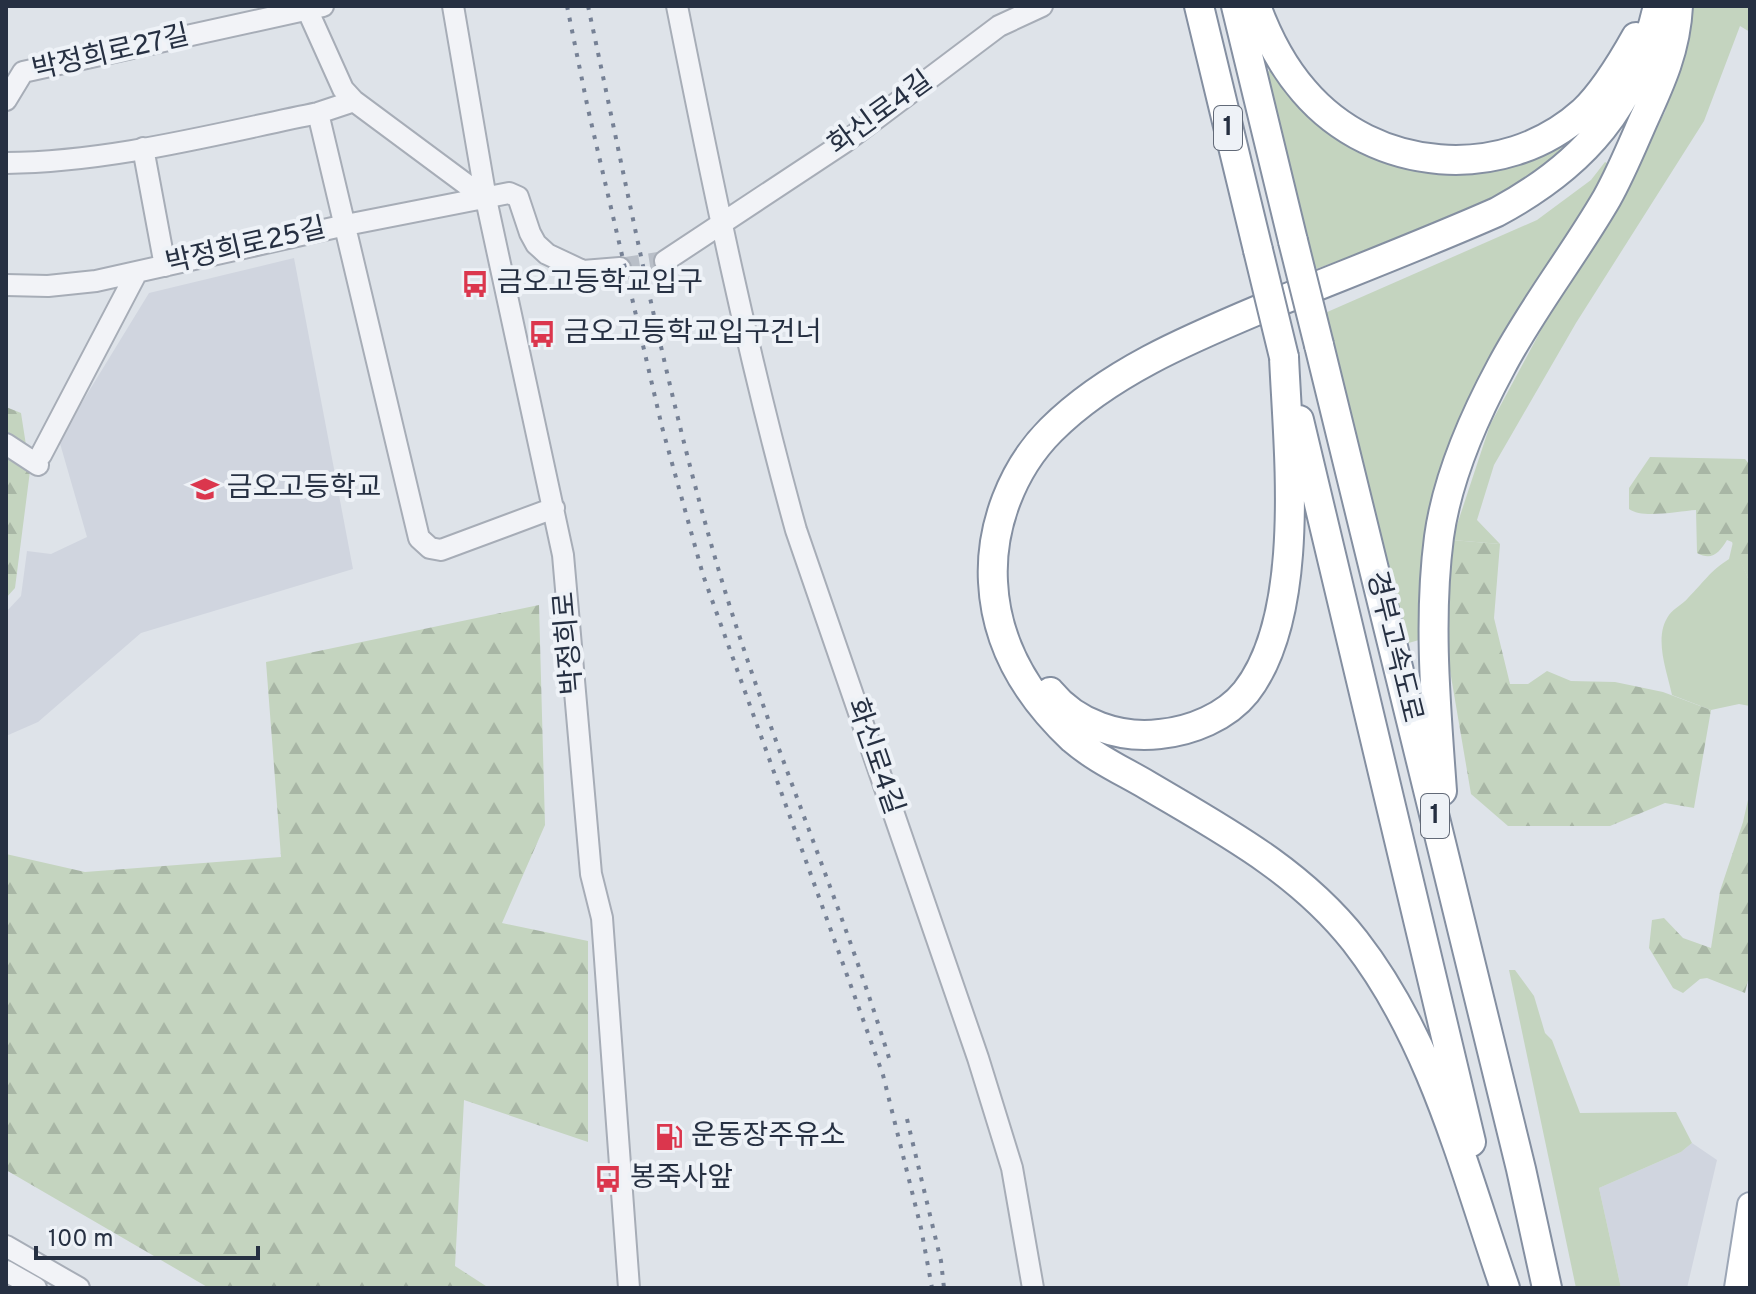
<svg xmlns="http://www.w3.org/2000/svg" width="1756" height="1294" viewBox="0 0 1756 1294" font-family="Overpass,'Noto Sans KR',sans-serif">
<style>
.built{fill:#d0d5df}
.green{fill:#c4d4bf}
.forest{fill:url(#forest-firs)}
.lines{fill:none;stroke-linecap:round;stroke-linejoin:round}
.minor-tunnel{stroke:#b9bfc8;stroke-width:20;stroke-dasharray:20 10;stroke-linecap:butt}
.minor-casing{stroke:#a7adb7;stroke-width:24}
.major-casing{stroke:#9ca6b6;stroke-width:28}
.highway-casing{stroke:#848fa1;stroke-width:32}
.minor{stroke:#f2f3f7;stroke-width:20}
.major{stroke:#fff;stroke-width:24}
.highway{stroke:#fff;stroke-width:28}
.rail{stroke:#768195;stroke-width:4;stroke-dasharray:4 8;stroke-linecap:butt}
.highway-bridge-casing{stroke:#848fa1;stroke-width:32;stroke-linecap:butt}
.highway-bridge{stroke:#fff;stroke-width:28}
.labels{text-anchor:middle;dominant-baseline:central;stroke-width:8;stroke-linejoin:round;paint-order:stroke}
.shield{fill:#eef2f7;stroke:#626a78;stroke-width:2}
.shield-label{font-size:26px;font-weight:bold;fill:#263042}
.street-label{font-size:28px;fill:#263042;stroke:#eef2f7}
.poi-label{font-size:28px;fill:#263042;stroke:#eef2f7;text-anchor:start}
</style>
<defs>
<pattern id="forest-firs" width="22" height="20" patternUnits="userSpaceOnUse" patternTransform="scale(2)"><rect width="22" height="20" fill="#c4d4bf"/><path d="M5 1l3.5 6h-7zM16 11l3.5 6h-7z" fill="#a8b6a5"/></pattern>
</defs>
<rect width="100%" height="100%" fill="#dee3e9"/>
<path class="built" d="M 294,258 L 353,569 L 141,633 L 38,722 L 6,736 L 6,612 L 21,596 L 27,551 L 51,554 L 87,537 L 59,440 L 149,293 Z
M 1692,1143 L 1717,1160 L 1687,1288 L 1621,1288 L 1599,1188 L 1681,1152 Z"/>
<path class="green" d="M 1692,6 L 1750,6 L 1750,32 L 1740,26 L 1704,121 L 1576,323 L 1494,465 L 1477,520 L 1500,544 L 1452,540 L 1490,425 L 1562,291 L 1665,112 Z
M 1275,68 L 1402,166 L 1457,174 L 1490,172 L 1518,163 L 1572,132 L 1579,142 L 1503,196 L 1435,226 L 1313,270 L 1265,73 Z
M 1605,162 L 1613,166 L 1484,367 L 1458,430 L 1426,638 L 1405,644 L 1325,313 L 1537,220 L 1591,180 Z
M 1733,542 L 1750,583 L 1750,706 L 1739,704 L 1711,710 L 1672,695 C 1667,671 1653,637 1669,615 C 1674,608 1683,604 1688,598 C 1704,582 1709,572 1729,559 Z
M 1509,970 L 1515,970 L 1534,996 L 1545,1033 L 1552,1040 L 1580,1113 L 1676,1112 L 1692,1143 L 1681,1152 L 1599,1188 L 1621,1288 L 1576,1288 Z"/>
<path class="forest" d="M 6,407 L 21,413 L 30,471 L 15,588 L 6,598 Z
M 1650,457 L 1745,459 L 1750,465 L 1750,583 L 1732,542 L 1727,540 C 1719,553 1712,561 1697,553 L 1696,510 C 1679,511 1642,519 1629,509 L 1629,488 Z
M 1452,540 L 1500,544 L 1494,618 L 1510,684 L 1528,684 L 1547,671 L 1571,681 L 1615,682 L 1663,692 L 1711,710 L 1694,808 L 1665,803 L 1610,826 L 1508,826 L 1471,794 L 1446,647 L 1446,564 Z
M 539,605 L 545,825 L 502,923 L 588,941 L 588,1142 L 464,1100 L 455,1266 L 489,1288 L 209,1288 L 6,1170 L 6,854 L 85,872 L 281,857 L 266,662 Z
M 1750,791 L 1750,972 L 1745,993 L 1707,978 L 1700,979 L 1683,993 L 1673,988 L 1649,948 L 1652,920 L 1664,918 L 1683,938 L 1711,948 L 1720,891 L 1743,822 Z"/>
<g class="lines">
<path class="minor-tunnel" d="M 620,268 L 665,261"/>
<g class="minor-casing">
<path id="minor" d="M 453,6 L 486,199 L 563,555 L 591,874 L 602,918 L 629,1288
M 677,6 C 712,182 748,357 796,530 L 978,1058 L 1012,1168 L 1033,1288
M 307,9 L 343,89 L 354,101
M 6,100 L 23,72 L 323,6
M 318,113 L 419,538 L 430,548 L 441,550 L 554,508
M 143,148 L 165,266
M 6,163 C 111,162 215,134 318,113 L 354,101 L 486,199
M 665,261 L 845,142 L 999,26 L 1042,6
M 6,285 L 48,286 L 96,281 L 346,225 L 509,193 L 518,197 L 530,233 L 536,244 L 547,254 L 583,271 L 620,268
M 6,444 L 38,465
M 41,455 L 137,272
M 6,1246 L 79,1288
M 6,1271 L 36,1288"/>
</g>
<g class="major-casing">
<path id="major" d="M 1737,1288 L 1750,1205"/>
</g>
<g class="highway-casing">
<path id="highway" d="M 1199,6 L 1258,250
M 1236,6 L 1293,241
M 1256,6 C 1267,36 1283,67 1304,91 C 1374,173 1503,184 1583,112 C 1604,92 1622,62 1636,37
M 1319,345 L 1521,1169 L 1547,1288
M 1299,420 L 1471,1142
M 1050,692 C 1076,724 1120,739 1160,734 C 1191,731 1226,717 1246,692 C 1307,614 1288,450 1284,357
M 1442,791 C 1436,707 1428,621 1439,537 C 1447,479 1473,419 1501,367 C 1532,308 1574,255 1607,198 C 1621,173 1632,146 1643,121 C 1661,82 1676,49 1678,6
M 1505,1288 C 1464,1170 1433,1041 1355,941 C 1299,870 1223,830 1147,785 C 1123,771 1095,758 1073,739 C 1027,696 996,645 993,582 C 990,527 1012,469 1051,430 C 1110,371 1194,337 1270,305 C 1346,274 1422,245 1497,212 C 1586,164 1635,105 1658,6"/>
</g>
<use href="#minor" class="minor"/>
<use href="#major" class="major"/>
<use href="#highway" class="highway"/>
<path class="rail" d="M 567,6 L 588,109 L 662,427 L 703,575 L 883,1075 L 921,1228 L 932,1288
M 588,6 C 628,191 663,379 716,561 C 765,729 837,890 889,1058
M 907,1119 L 941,1261 L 944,1288"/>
<g class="highway-bridge-casing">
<path id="highway-bridge" d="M 1293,241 L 1319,345
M 1258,250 L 1284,357"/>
</g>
<use href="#highway-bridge" class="highway-bridge"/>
</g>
<defs>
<g id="bus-bare" transform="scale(2.16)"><path d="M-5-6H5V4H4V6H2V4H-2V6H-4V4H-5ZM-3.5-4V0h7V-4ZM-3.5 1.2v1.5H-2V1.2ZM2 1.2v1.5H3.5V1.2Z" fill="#db364d" stroke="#eef2f7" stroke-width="2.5" paint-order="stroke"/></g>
<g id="school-bare" transform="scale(2.16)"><path d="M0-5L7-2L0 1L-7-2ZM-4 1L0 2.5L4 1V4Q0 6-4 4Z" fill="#db364d" stroke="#eef2f7" stroke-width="2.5" paint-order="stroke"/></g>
<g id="fuel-bare" transform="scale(2.16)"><path d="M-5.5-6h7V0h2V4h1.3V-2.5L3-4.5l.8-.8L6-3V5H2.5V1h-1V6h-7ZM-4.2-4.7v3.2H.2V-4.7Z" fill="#db364d" stroke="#eef2f7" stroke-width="2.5" paint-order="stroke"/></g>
</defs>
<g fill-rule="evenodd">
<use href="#bus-bare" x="475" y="284"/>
<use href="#bus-bare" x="542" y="334"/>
<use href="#school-bare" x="205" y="489"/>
<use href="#fuel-bare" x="669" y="1137"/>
<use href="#bus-bare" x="608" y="1179"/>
</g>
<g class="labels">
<g class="shield">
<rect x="1214" y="106" width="28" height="44" rx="6"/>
<rect x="1421" y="794" width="28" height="44" rx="6"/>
</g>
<g class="shield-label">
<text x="1228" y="128">1</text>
<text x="1435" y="816">1</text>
</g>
<g class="street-label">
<text transform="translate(111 54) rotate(-13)">박정희로27길</text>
<text transform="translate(881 114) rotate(-36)">화신로4길</text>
<text transform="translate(246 247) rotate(-13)">박정희로25길</text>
<text transform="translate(570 643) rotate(-95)">박정희로</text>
<text transform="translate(1393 647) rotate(76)">경부고속도로</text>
<text transform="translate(874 757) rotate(71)">화신로4길</text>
</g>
<g class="poi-label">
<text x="497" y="284">금오고등학교입구</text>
<text x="564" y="334">금오고등학교입구건너</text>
<text x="227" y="489">금오고등학교</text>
<text x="691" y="1137">운동장주유소</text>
<text x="630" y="1179">봉죽사앞</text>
</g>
</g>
<rect width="1756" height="1294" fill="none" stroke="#263042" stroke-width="16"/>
<path d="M36 1246v12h222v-12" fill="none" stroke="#263042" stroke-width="4"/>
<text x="48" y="1246" font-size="24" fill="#263042" stroke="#eef2f7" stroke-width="6" paint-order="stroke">100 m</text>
</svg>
